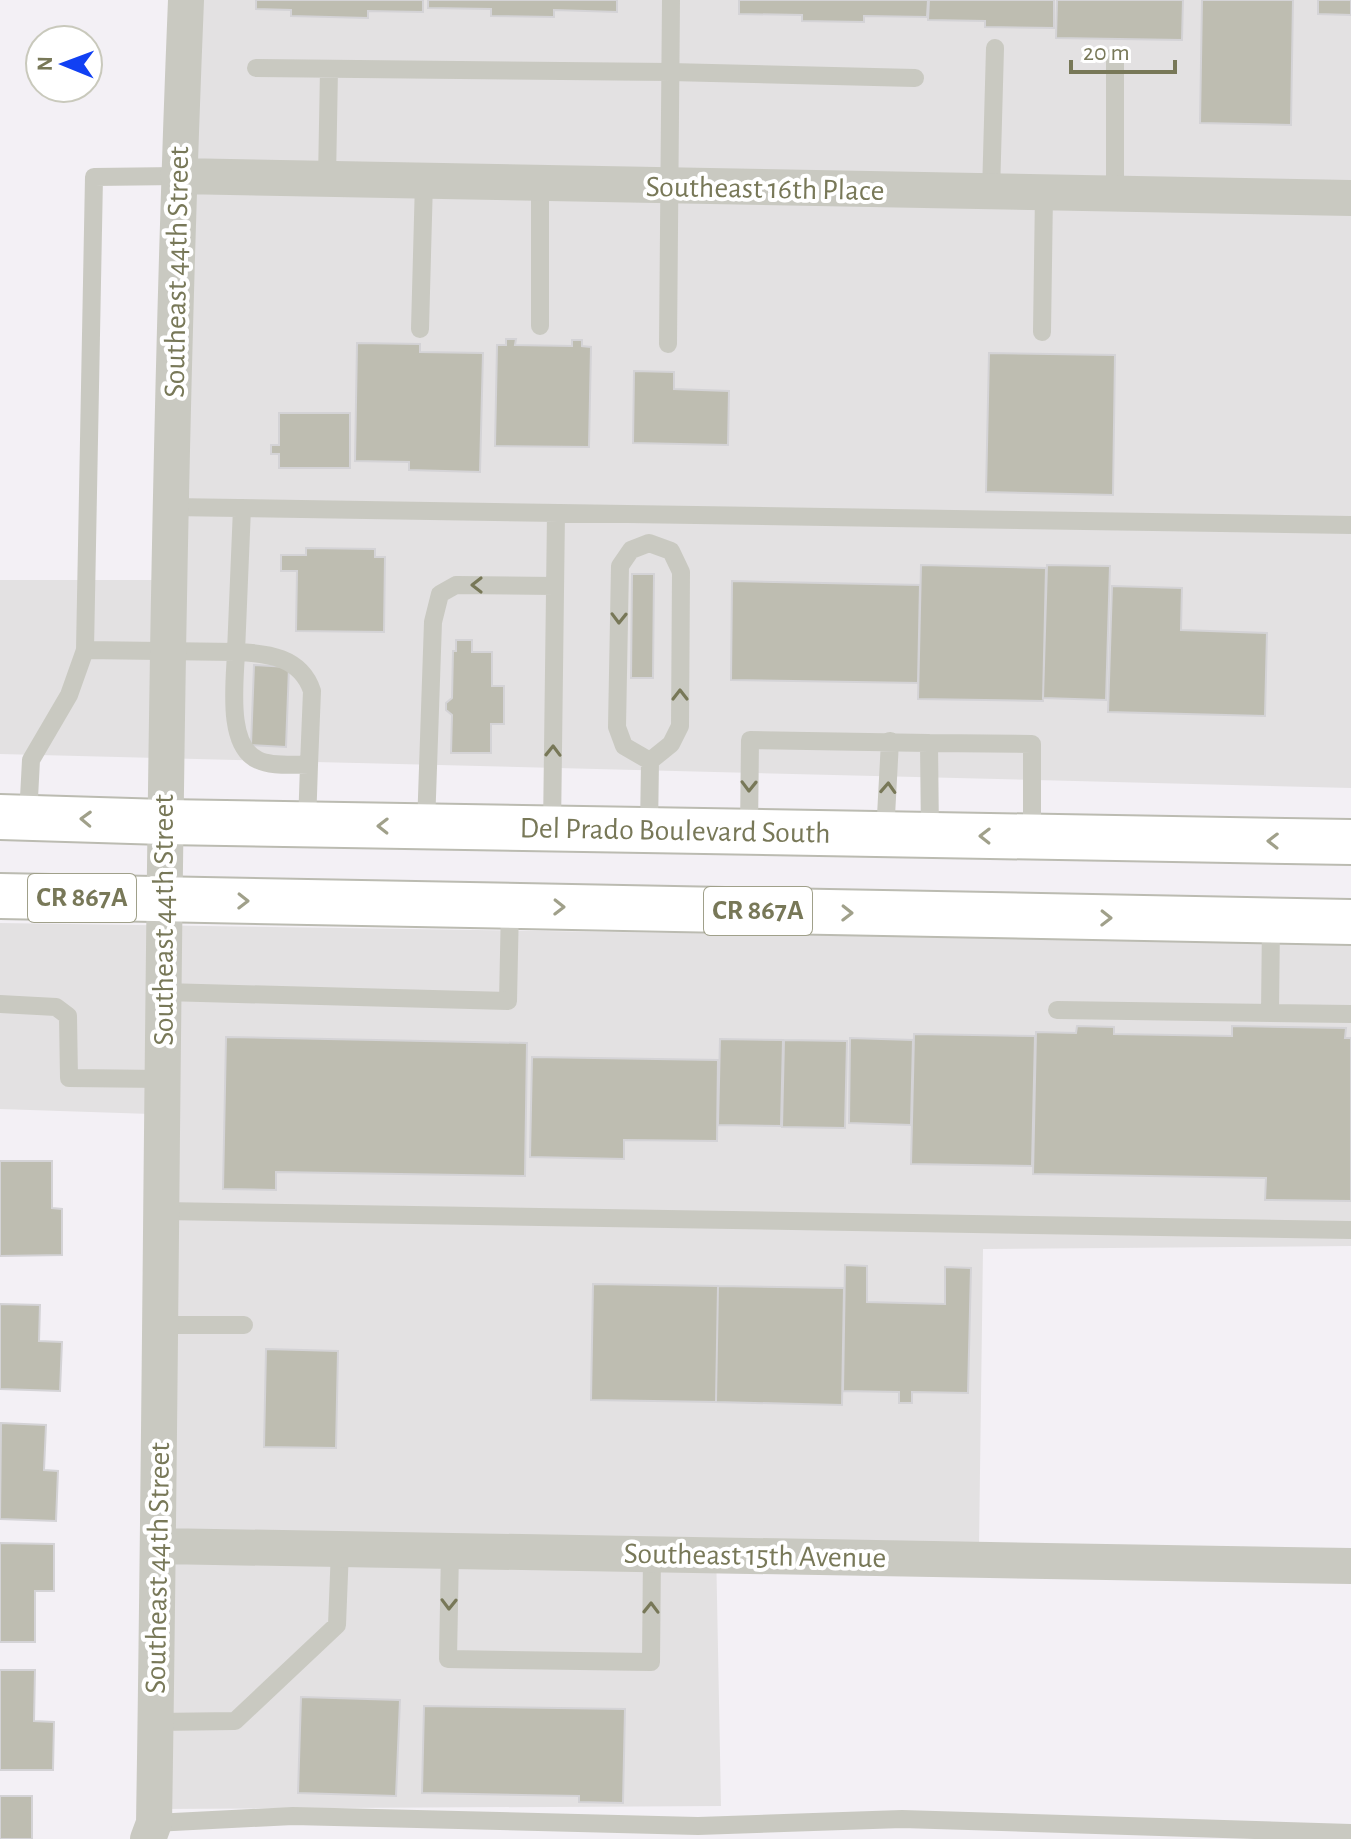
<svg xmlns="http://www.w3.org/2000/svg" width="1351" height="1839" viewBox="0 0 1351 1839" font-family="'Alegreya Sans',sans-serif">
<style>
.built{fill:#e3e1e2}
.building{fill:#bebdb1;stroke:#d4d3d6;stroke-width:2}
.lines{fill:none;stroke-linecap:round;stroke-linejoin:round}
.primary-casing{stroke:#bbbbb1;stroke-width:48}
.lane{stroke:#c9c9c1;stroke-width:18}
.street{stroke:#c9c9c1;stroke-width:36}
.primary{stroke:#fff;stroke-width:44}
.oneway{stroke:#787858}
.oneway2{stroke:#a0a08a}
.labels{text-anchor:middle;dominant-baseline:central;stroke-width:8;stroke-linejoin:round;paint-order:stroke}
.shield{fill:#fff;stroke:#a0a08a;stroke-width:2}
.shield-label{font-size:28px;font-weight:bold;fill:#787858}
.street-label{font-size:30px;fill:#787858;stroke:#fff}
</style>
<rect width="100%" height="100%" fill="#f3f0f5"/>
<path class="built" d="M 192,0 L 1351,0 L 1351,788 L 0,754 L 0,580 L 181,580 Z
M 0,923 L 1351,943 L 1351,1246 L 983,1249 L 979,1546 L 716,1546 L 721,1806 L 153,1809 L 151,1114 L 0,1109 Z"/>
<path class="building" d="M 256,0 L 423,0 L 423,12 L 368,11 L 368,18 L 291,16 L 291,10 L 256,9 Z
M 428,0 L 617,0 L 617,12 L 554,10 L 554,17 L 491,16 L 491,9 L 428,8 Z
M 739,0 L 928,0 L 927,17 L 864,16 L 864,22 L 802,21 L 802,15 L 739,14 Z
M 929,0 L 1054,0 L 1054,28 L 985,27 L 985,21 L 928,20 Z
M 1057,0 L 1183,0 L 1182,40 L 1056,38 Z
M 1202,0 L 1293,0 L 1291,125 L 1200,123 Z
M 1318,0 L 1351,0 L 1351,15 L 1318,14 Z
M 506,339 L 516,339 L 515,345 L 572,346 L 572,340 L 582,340 L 582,346 L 591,347 L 589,447 L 495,446 L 497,345 L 506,345 Z
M 357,343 L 420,344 L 420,352 L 483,353 L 480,472 L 409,470 L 409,462 L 355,461 Z
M 989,353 L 1115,355 L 1113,495 L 986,492 Z
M 634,371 L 674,372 L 674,389 L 729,391 L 728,445 L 633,443 Z
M 279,413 L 350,413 L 350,468 L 279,468 L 279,454 L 271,454 L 271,445 L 279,445 Z
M 306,548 L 375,549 L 375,557 L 385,557 L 384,632 L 296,631 L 297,571 L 281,571 L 281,555 L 306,555 Z
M 921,565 L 1046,568 L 1043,701 L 918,699 Z
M 1047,565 L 1110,566 L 1106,700 L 1043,698 Z
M 632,574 L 654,574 L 653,678 L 631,678 Z
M 732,581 L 920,585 L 918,683 L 731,680 Z
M 1112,586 L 1182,588 L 1181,630 L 1267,633 L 1265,716 L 1108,712 Z
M 456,640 L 472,640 L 472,652 L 492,652 L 492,686 L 504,686 L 504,724 L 491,724 L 491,753 L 451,753 L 452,715 L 446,710 L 446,703 L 452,698 L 453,651 L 456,651 Z
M 254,665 L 289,667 L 286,747 L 251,745 Z
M 1077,1026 L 1114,1027 L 1114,1034 L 1232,1036 L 1232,1026 L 1346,1028 L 1345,1038 L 1351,1038 L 1351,1201 L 1265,1200 L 1266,1178 L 1033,1174 L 1036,1032 L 1076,1033 Z
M 914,1034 L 1035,1036 L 1032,1166 L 911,1164 Z
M 226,1037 L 527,1043 L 525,1176 L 276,1172 L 276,1190 L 223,1189 Z
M 850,1038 L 913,1040 L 911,1125 L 849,1123 Z
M 720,1039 L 783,1040 L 781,1126 L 718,1125 Z
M 784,1040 L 847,1041 L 845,1128 L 782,1127 Z
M 532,1057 L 718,1060 L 717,1141 L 624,1140 L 624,1159 L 530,1157 Z
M 0,1161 L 52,1161 L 52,1208 L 62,1209 L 62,1255 L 0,1256 Z
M 845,1265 L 867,1266 L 867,1302 L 945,1304 L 945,1267 L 971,1268 L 968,1393 L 912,1392 L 912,1403 L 899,1403 L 899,1392 L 843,1391 Z
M 593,1284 L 718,1286 L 716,1402 L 591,1400 Z
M 718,1286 L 844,1288 L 842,1405 L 716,1402 Z
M 0,1304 L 40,1305 L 39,1341 L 62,1342 L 60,1391 L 0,1389 Z
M 266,1349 L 338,1351 L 336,1448 L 264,1447 Z
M 1,1423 L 46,1425 L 44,1470 L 58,1471 L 56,1521 L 0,1519 Z
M 0,1543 L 54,1544 L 54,1591 L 35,1591 L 35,1642 L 0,1642 Z
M 0,1670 L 35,1670 L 34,1721 L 54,1722 L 53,1770 L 0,1770 Z
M 301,1697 L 400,1700 L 396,1796 L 298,1793 Z
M 424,1706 L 625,1709 L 623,1803 L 579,1802 L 579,1796 L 422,1793 Z
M 0,1796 L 32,1796 L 32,1839 L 0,1839 Z"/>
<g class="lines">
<g class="primary-casing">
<path id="primary" d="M 0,817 L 164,822 L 1351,842
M 0,896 L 1351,922"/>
</g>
<path class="lane" d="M 256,68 L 670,72 L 915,78
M 178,176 L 94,177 L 85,650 L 236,652 C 235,681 226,746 258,760 C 272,767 294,764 309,765 L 307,825
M 327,179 L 329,69
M 991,193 L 995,48
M 1115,195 L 1115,56
M 540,326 L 540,184
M 420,329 L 424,181
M 1042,332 L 1044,194
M 668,344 L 671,0
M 171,507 L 1351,525
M 242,508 L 236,652 C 267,653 301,657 312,691 L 309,765
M 28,817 L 31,760 L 69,695 L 85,650
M 426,826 L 433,622 L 440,594 L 456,585 L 555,586
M 552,829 L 556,513
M 649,830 L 650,761 L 671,744 L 680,726 L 681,572 L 671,551 L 649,543 L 631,550 L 620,566 L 617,727 L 624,746 L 650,761
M 749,832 L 750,740 L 929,743
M 885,835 L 890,741
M 930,835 L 929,743 L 1032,744 L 1032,837
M 164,992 L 508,1001 L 510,906
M 0,1004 L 56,1007 L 68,1016 L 69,1078 L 163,1079
M 1057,1010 L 1351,1014
M 1270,1013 L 1271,921
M 162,1211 L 1351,1230
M 161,1325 L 244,1325
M 450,1550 L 448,1659 L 651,1662 L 652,1554
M 155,1722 L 235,1721 L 337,1625 L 340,1549
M 154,1823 L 293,1816 L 698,1826 L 902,1819 L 1351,1833"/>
<path class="street" d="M 178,176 L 1351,198
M 159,1546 L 1351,1566
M 148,1839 L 154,1823 C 164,1215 161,607 186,0"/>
<use href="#primary" class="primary"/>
</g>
<defs><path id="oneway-chevron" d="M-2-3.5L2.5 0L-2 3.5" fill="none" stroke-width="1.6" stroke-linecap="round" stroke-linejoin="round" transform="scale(2)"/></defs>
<g class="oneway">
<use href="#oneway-chevron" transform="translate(477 585) rotate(-180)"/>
<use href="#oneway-chevron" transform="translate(619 618) rotate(91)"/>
<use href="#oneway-chevron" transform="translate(680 695) rotate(-90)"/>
<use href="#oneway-chevron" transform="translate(553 751) rotate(-89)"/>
<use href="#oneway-chevron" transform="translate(749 786) rotate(91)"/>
<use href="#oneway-chevron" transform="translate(888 788) rotate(-87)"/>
<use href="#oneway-chevron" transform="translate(449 1604) rotate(91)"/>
<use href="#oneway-chevron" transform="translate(651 1608) rotate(-89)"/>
</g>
<g class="oneway2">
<use href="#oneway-chevron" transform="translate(86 819) rotate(-178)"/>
<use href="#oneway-chevron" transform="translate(383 826) rotate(-179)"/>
<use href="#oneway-chevron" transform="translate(985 836) rotate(-179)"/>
<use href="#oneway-chevron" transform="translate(1273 841) rotate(-179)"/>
<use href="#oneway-chevron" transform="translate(243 901) rotate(1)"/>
<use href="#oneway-chevron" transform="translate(559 907) rotate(1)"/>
<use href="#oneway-chevron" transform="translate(847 913) rotate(1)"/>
<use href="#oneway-chevron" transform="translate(1106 918) rotate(1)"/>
</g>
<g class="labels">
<g class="shield">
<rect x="28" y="874" width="108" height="48" rx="6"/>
<rect x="704" y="887" width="108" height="48" rx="6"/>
</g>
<g class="shield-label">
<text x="82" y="898">CR 867A</text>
<text x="758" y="911">CR 867A</text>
</g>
<g class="street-label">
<text transform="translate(765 189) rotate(1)">Southeast 16th Place</text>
<text transform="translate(177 272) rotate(-89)">Southeast 44th Street</text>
<text transform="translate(675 831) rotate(1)">Del Prado Boulevard South</text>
<text transform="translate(164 920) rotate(-90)">Southeast 44th Street</text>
<text transform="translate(755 1556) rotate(1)">Southeast 15th Avenue</text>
<text transform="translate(158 1568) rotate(-89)">Southeast 44th Street</text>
</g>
</g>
<g transform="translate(64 64) rotate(271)"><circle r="38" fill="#ffffff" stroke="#c9c9bc" stroke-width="2"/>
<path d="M0-6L14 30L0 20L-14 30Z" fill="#1140f3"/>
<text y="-12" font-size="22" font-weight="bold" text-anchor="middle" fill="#787858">N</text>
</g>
<path d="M1071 60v12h104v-12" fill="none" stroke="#787858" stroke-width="4"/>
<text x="1083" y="60" font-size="24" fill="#787858" stroke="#ffffff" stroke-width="6" paint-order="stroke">20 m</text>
</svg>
